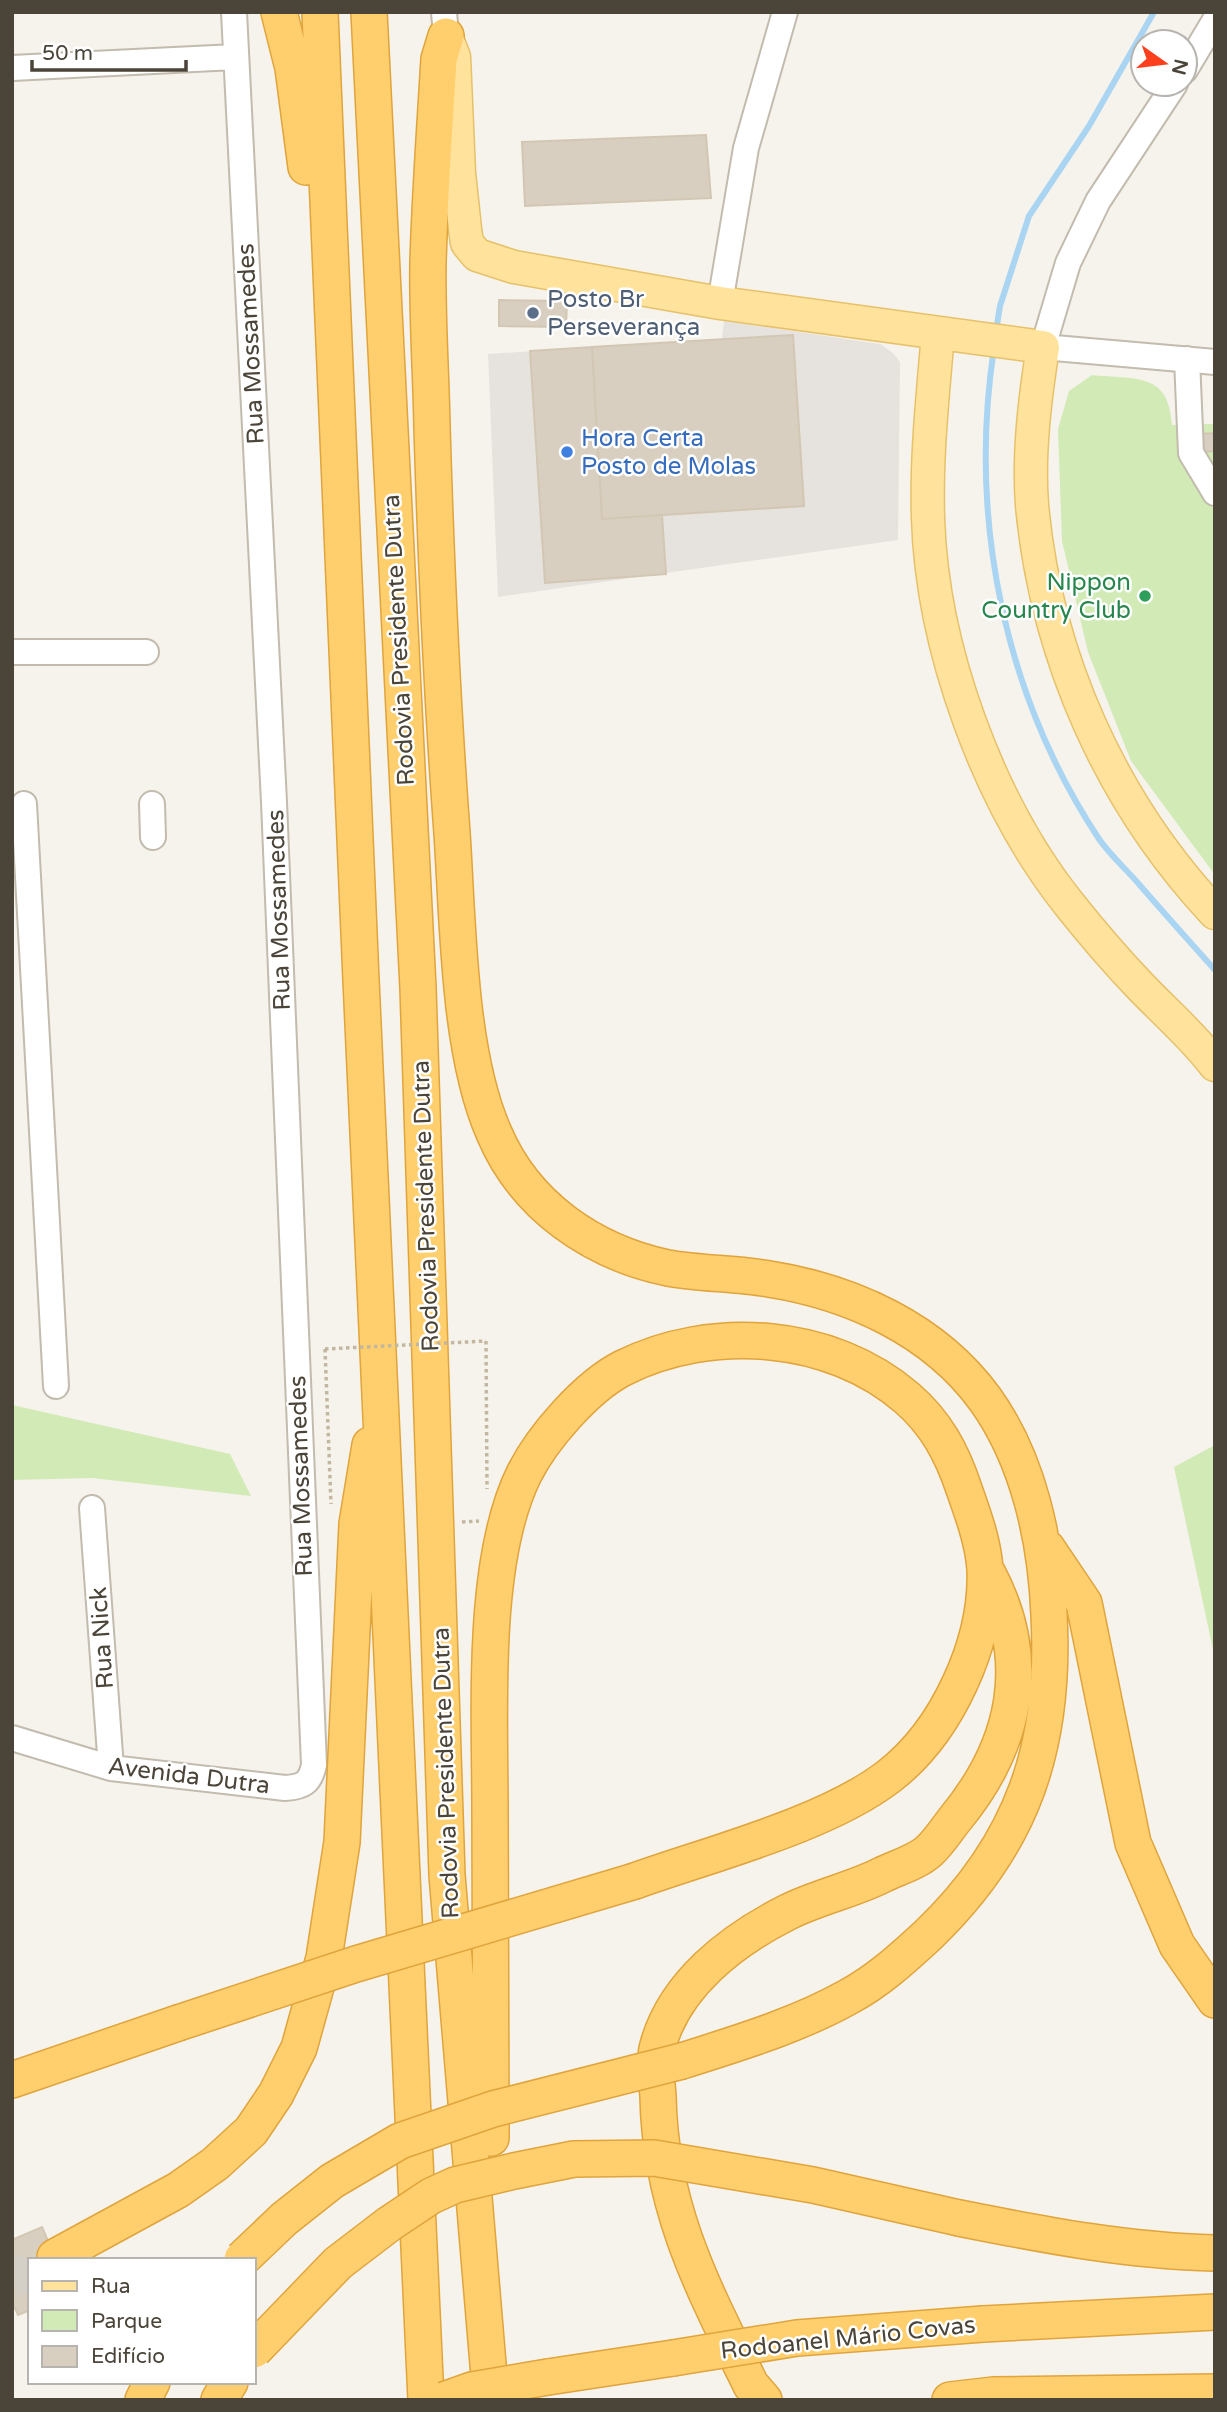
<svg xmlns="http://www.w3.org/2000/svg" width="1227" height="2412" viewBox="0 0 1227 2412" font-family="'Varela Round',sans-serif">
<style>
.industrial{fill:#e6e2dd}
.green{fill:#d2eab5}
.lines{fill:none;stroke-linecap:round;stroke-linejoin:round}
.stream{stroke:#a9d4f2;stroke-width:6}
.building{fill:#d8cfc1;stroke:#d3c7b4;stroke-width:2}
.highway-tunnel{stroke:#d4d0c8;stroke-width:35;stroke-dasharray:35 18;stroke-linecap:butt}
.minor-casing{stroke:#c2bbae;stroke-width:28}
.major-casing{stroke:#e6c16a;stroke-width:35}
.highway-casing{stroke:#e0a43c;stroke-width:38}
.path{stroke:#c4b79f;stroke-width:3.5;stroke-dasharray:3.5 3.5;stroke-linecap:butt}
.minor{stroke:#fff;stroke-width:24}
.major{stroke:#ffe39c;stroke-width:32}
.highway{stroke:#ffcf6e;stroke-width:35}
.highway-bridge-casing{stroke:#e0a43c;stroke-width:38;stroke-linecap:butt}
.path-bridge{stroke:#c4b79f;stroke-width:3.5;stroke-dasharray:3.5 3.5;stroke-linecap:butt}
.highway-bridge{stroke:#ffcf6e;stroke-width:35}
.service-dot{fill:#5c6f8a;stroke:#fff;stroke-width:2.5}
.shop-dot{fill:#3f7fe0;stroke:#fff;stroke-width:2.5}
.leisure-dot{fill:#2e9e5b;stroke:#fff;stroke-width:2.5}
.labels{text-anchor:middle;dominant-baseline:central;stroke-width:5;stroke-linejoin:round;paint-order:stroke}
.service-label{font-size:24px;fill:#4e5e75;stroke:#fff;text-anchor:start}
.street-label{font-size:24px;fill:#4b4439;stroke:#fff}
.shop-label{font-size:24px;fill:#366cbe;stroke:#fff;text-anchor:start}
.leisure-label{font-size:24px;fill:#27864d;stroke:#fff;text-anchor:end}
</style>
<rect width="100%" height="100%" fill="#f6f3ec"/>
<path class="industrial" d="M 724,321 L 880,344 L 893,353 L 900,362 L 898,540 L 498,597 L 488,354 L 722,339 Z"/>
<path class="green" d="M 1092,375 C 1135,380 1169,371 1172,425 L 1215,424 L 1215,875 L 1131,761 L 1088,652 L 1062,541 L 1058,429 L 1069,391 Z
M 12,1405 L 230,1454 L 251,1496 L 92,1478 L 12,1480 Z
M 1215,1445 L 1215,1659 L 1174,1467 Z"/>
<g class="lines">
<path class="stream" d="M 996,331 L 1000,306 L 1029,216 L 1089,126 L 1154,12
M 994,348 C 968,519 1004,695 1099,839 C 1110,855 1125,868 1138,883 C 1163,912 1189,941 1215,970"/>
</g>
<path class="building" d="M 706,135 L 711,198 L 525,206 L 522,142 Z
M 499,300 L 567,301 L 566,327 L 499,326 Z
M 793,335 L 804,506 L 602,519 L 592,347 Z
M 592,347 L 602,519 L 662,515 L 666,574 L 545,583 L 530,351 Z
M 1215,433 L 1215,451 L 1203,452 L 1202,434 Z
M 42,2227 L 56,2260 L 30,2260 L 30,2310 L 18,2315 L 12,2302 L 12,2240 Z"/>
<g class="lines">
<path class="highway-tunnel" d="M 12,2279 L 30,2271"/>
<g class="minor-casing">
<path id="minor" d="M 444,12 L 446,36
M 12,68 L 235,57
M 1185,70 L 1215,20
M 1175,84 L 1098,201 L 1068,263 L 1043,347 L 1215,362
M 720,303 L 746,148 L 785,12
M 1187,359 L 1191,453 L 1215,493
M 12,652 L 146,652
M 24,804 L 56,1386
M 152,804 L 153,837
M 92,1508 L 111,1768
M 12,1738 L 111,1768 L 285,1788 C 303,1787 310,1783 314,1765 L 274,802 L 234,12"/>
</g>
<g class="major-casing">
<path id="major" d="M 449,44 L 454,57 L 459,173 L 465,229 L 467,243 L 477,255 L 514,267 L 720,303 L 1043,347 C 1035,398 1028,453 1032,505 C 1046,657 1111,802 1215,913
M 938,333 C 933,394 926,456 928,518 C 932,648 988,802 1069,904 C 1092,933 1117,962 1142,988 C 1166,1013 1194,1037 1215,1065"/>
</g>
<g class="highway-casing">
<path id="highway" d="M 279,12 L 293,68 L 306,167
M 320,12 L 361,980 L 426,2400
M 369,12 L 418,988 L 447,1875 L 491,2400
M 446,36 L 439,59 C 435,127 430,194 428,262 C 427,317 431,372 432,427 C 436,563 442,698 452,833 C 458,922 458,1052 494,1133 C 525,1206 592,1252 668,1268 C 700,1274 736,1273 769,1279 C 851,1292 934,1329 985,1399 C 1029,1460 1046,1541 1049,1615 C 1056,1745 1023,1844 928,1935 C 903,1958 878,1981 848,1997 C 796,2026 738,2043 682,2061
M 1047,1548 L 1084,1603 L 1133,1843 L 1177,1945 L 1215,2000
M 12,2080 L 178,2023
M 491,2138 C 491,2028 490,1918 490,1808 C 490,1711 481,1561 524,1474 C 542,1438 586,1387 623,1368 C 711,1324 831,1332 907,1398 C 936,1423 952,1453 964,1489 C 973,1515 983,1541 985,1569 C 988,1642 947,1732 888,1777 C 825,1825 710,1854 635,1881
M 959,2218 C 1044,2235 1128,2251 1215,2253
M 55,2257 L 178,2190 L 215,2164 L 251,2131 L 276,2094 L 299,2048 L 324,1958 L 342,1842 L 357,1524 L 370,1445
M 983,2324 L 1215,2312
M 548,2377 L 673,2358
M 143,2400 L 152,2382
M 219,2400 L 230,2382
M 764,2400 L 751,2385 C 703,2288 660,2208 658,2096 C 657,2082 654,2063 657,2049 C 673,1985 732,1940 788,1912 C 818,1897 852,1890 882,1875 C 896,1868 917,1862 929,1851 C 939,1842 947,1829 955,1819 C 1016,1745 1034,1661 988,1574
M 950,2400 L 993,2395 L 1215,2392"/>
</g>
<path class="path" d="M 486,1341 L 487,1489
M 325,1349 L 331,1504
M 462,1522 L 479,1521"/>
<use href="#minor" class="minor"/>
<use href="#major" class="major"/>
<use href="#highway" class="highway"/>
<g class="highway-bridge-casing">
<path id="highway-bridge" d="M 178,2023 L 356,1964 L 635,1881
M 242,2259 L 284,2219 L 332,2181 L 400,2141 L 493,2109 L 682,2061
M 254,2350 L 338,2263 L 389,2224 L 431,2196 L 455,2185 L 514,2171 L 574,2159 L 654,2158 L 813,2185 L 959,2218
M 673,2358 L 797,2338 L 983,2324
M 444,2400 L 472,2390 L 548,2377"/>
</g>
<path class="path-bridge" d="M 325,1349 L 486,1341"/>
<use href="#highway-bridge" class="highway-bridge"/>
</g>
<circle class="service-dot" cx="533" cy="313" r="7"/>
<circle class="shop-dot" cx="567" cy="452" r="7"/>
<circle class="leisure-dot" cx="1145" cy="596" r="7"/>
<g class="labels">
<g class="service-label">
<text x="547" y="299">Posto Br<tspan x="547" dy="28">Perseverança</tspan></text>
</g>
<g class="street-label">
<text transform="translate(251 344) rotate(-93)">Rua Mossamedes</text>
<text transform="translate(399 640) rotate(-93)">Rodovia Presidente Dutra</text>
<text transform="translate(279 910) rotate(-92)">Rua Mossamedes</text>
<text transform="translate(426 1206) rotate(-92)">Rodovia Presidente Dutra</text>
<text transform="translate(301 1476) rotate(-92)">Rua Mossamedes</text>
<text transform="translate(102 1638) rotate(-94)">Rua Nick</text>
<text transform="translate(446 1773) rotate(-92)">Rodovia Presidente Dutra</text>
<text transform="translate(189 1776) rotate(7)">Avenida Dutra</text>
<text transform="translate(848 2338) rotate(-6)">Rodoanel Mário Covas</text>
</g>
<g class="shop-label">
<text x="581" y="438">Hora Certa<tspan x="581" dy="28">Posto de Molas</tspan></text>
</g>
<g class="leisure-label">
<text x="1131" y="582">Nippon<tspan x="1131" dy="28">Country Club</tspan></text>
</g>
</g>
<rect width="1227" height="2412" fill="none" stroke="#4b4439" stroke-width="28"/>
<rect x="28" y="2258" width="228" height="126" fill="#ffffff" stroke="#b7b4b0" stroke-width="2"/>
<rect x="42" y="2281" width="35" height="10" fill="#ffe39c" stroke="#b7b4b0" stroke-width="2"/>
<text x="91" y="2293" font-size="21" fill="#4b4439">Rua</text>
<rect x="42" y="2310" width="35" height="21" fill="#d2eab5" stroke="#b7b4b0" stroke-width="2"/>
<text x="91" y="2328" font-size="21" fill="#4b4439">Parque</text>
<rect x="42" y="2346" width="35" height="21" fill="#d8cfc1" stroke="#b7b4b0" stroke-width="2"/>
<text x="91" y="2363" font-size="21" fill="#4b4439">Edifício</text>
<g transform="translate(1164 63) rotate(104)"><circle r="33" fill="#ffffff" stroke="#b7b4b0" stroke-width="2"/>
<path d="M0-5L12 26L0 18L-12 26Z" fill="#fc3f1d"/>
<text y="-10" font-size="19" font-weight="bold" text-anchor="middle" fill="#4b4439">N</text>
</g>
<path d="M32 60v10h154v-10" fill="none" stroke="#4b4439" stroke-width="3.5"/>
<text x="42" y="60" font-size="21" fill="#4b4439" stroke="#ffffff" stroke-width="5" paint-order="stroke">50 m</text>
</svg>
